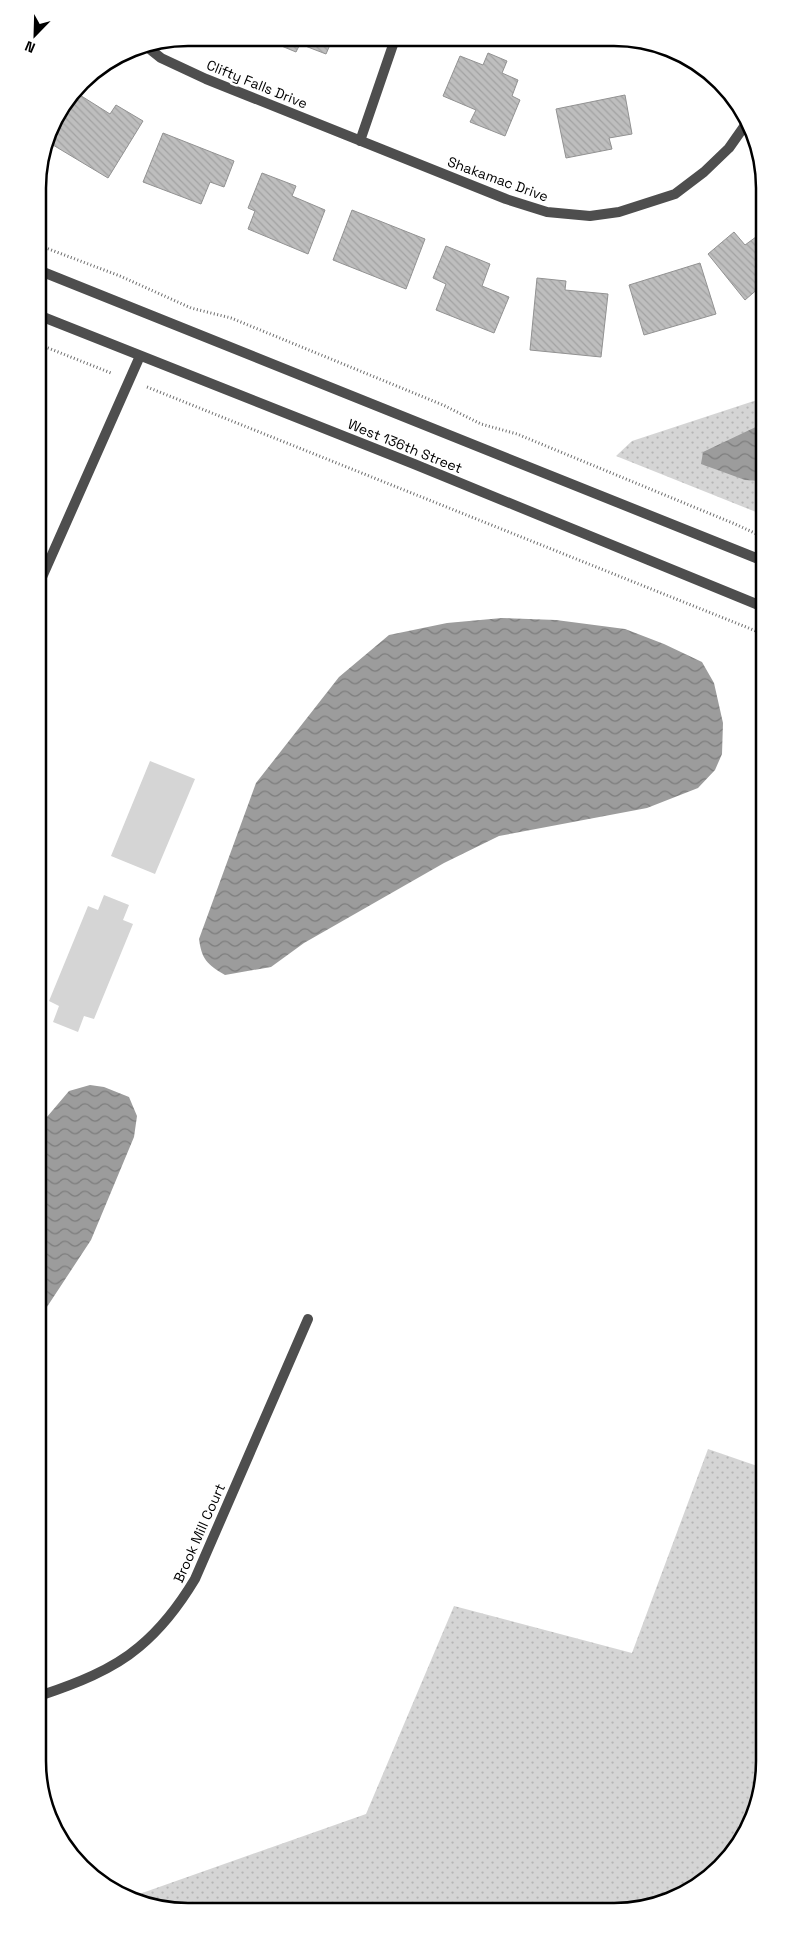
<svg xmlns="http://www.w3.org/2000/svg" width="802" height="1949" viewBox="0 0 802 1949" font-family="'Space Grotesk',sans-serif">
<style>
.green{fill:url(#green-dots)}
.pitch{fill:#d5d5d5}
.water{fill:url(#water-waves)}
.building{fill:url(#building-back-hatch);stroke:#929292}
.lines{fill:none;stroke-linecap:round;stroke-linejoin:round}
.path{stroke:#707070;stroke-width:3;stroke-dasharray:1 2.5;stroke-linecap:butt}
.service{stroke:#4e4e4e;stroke-width:10}
.minor{stroke:#4e4e4e;stroke-width:10}
.tertiary{stroke:#4e4e4e;stroke-width:10}
.labels{text-anchor:middle;dominant-baseline:central;stroke-width:5;stroke-linejoin:round;paint-order:stroke}
.street-label{font-size:14px;fill:#000;stroke:#fff}
.rim{fill:none;stroke:#000;stroke-width:2.5}
</style>
<defs>
<pattern id="green-dots" width="8" height="8" patternUnits="userSpaceOnUse" patternTransform="scale(1.25)"><rect width="8" height="8" fill="#d5d5d5"/><path d="M2 2h.1M6 6h.1" fill="none" stroke="#b5b5b5" stroke-width="1.8" stroke-linecap="round"/></pattern>
<pattern id="water-waves" width="16" height="10" patternUnits="userSpaceOnUse" patternTransform="scale(1.25)"><rect width="16" height="10" fill="#9c9c9c"/><path d="M0 5q4-4 8 0t8 0" fill="none" stroke="#7d7d7d"/></pattern>
<pattern id="building-back-hatch" width="6" height="6" patternUnits="userSpaceOnUse" patternTransform="scale(1.25)"><rect width="6" height="6" fill="#bebebe"/><path d="M-1 5l2 2M0 0l6 6M5-1l2 2" fill="none" stroke="#a2a2a2"/></pattern>
</defs>
<rect width="100%" height="100%" fill="#fff"/>
<path class="green" d="M 760,399 L 761,514 L 616,456 L 632,441 Z
M 708,1449 L 763,1468 L 764,1770 L 753,1818 L 727,1860 L 689,1891 L 653,1906 L 159,1909 L 128,1898 L 366,1814 L 454,1606 L 632,1653 Z"/>
<path class="pitch" d="M 150,761 L 195,779 L 155,874 L 111,856 Z
M 104,895 L 129,905 L 123,920 L 133,924 L 94,1019 L 84,1016 L 78,1032 L 53,1022 L 59,1006 L 49,1001 L 88,906 L 98,910 Z"/>
<path class="water" d="M 760,425 L 760,481 L 745,480 L 701,464 L 703,452 Z
M 502,618 L 556,620 L 625,629 L 664,644 L 702,662 L 714,683 L 723,723 L 722,754 L 715,770 L 698,788 L 647,808 L 499,836 L 444,863 L 304,943 L 271,967 L 225,975 C 207,964 202,960 199,939 L 256,783 L 339,677 L 389,635 L 447,623 Z
M 90,1085 L 104,1087 L 129,1097 L 137,1116 L 134,1137 L 91,1240 L 41,1316 L 41,1124 L 69,1091 Z"/>
<path class="building" d="M 262,38 L 333,38 L 326,54 L 300,44 L 296,52 Z
M 488,53 L 507,61 L 502,73 L 518,80 L 512,96 L 520,100 L 505,136 L 470,122 L 476,110 L 443,96 L 460,56 L 483,65 Z
M 75,92 L 110,114 L 116,105 L 143,121 L 108,178 L 48,142 L 51,128 Z
M 625,95 L 632,134 L 609,138 L 612,149 L 566,158 L 556,109 Z
M 163,133 L 234,161 L 224,187 L 210,182 L 201,204 L 143,182 Z
M 262,173 L 296,186 L 292,196 L 325,210 L 308,254 L 248,229 L 255,211 L 248,208 Z
M 352,210 L 425,239 L 406,289 L 333,260 Z
M 734,232 L 745,245 L 760,234 L 760,287 L 745,300 L 708,254 Z
M 446,246 L 490,264 L 482,286 L 509,297 L 494,333 L 436,310 L 446,284 L 433,278 Z
M 700,263 L 716,314 L 644,335 L 629,285 Z
M 537,278 L 566,281 L 565,290 L 608,294 L 601,357 L 530,350 Z"/>
<g class="lines">
<path class="path" d="M 38,245 L 120,276 L 191,308 L 231,318 L 443,405 L 481,424 L 517,434 L 735,524 L 761,536
M 38,344 L 111,373
M 147,387 L 761,633"/>
<path class="service" d="M 39,584 L 140,356"/>
<path class="minor" d="M 146,46 L 161,58 L 206,79 L 506,199 L 547,212 L 590,216 L 619,212 L 675,194 L 704,172 L 729,148 L 748,121
M 360,141 L 395,39
M 42,1695 C 75,1684 112,1670 139,1647 C 162,1628 180,1604 195,1579 L 308,1319"/>
<path class="tertiary" d="M 38,270 L 761,560
M 38,315 L 414,464 L 761,606"/>
</g>
<g class="labels">
<g class="street-label">
<text transform="translate(257 84) rotate(22)">Clifty Falls Drive</text>
<text transform="translate(498 179) rotate(20)">Shakamac Drive</text>
<text transform="translate(405 446) rotate(22)">West 136th Street</text>
<text transform="translate(199 1533) rotate(-66)">Brook Mill Court</text>
</g>
</g>
<path d="M0 0H802V1949H0ZM188 46H614A142 142 0 0 1 756 188V1761A142 142 0 0 1 614 1903H188A142 142 0 0 1 46 1761V188A142 142 0 0 1 188 46Z" fill="#fff" fill-rule="evenodd"/>
<path class="rim" d="M188 46H614A142 142 0 0 1 756 188V1761A142 142 0 0 1 614 1903H188A142 142 0 0 1 46 1761V188A142 142 0 0 1 188 46Z"/>
<g transform="translate(35 35) rotate(203)" stroke="#ffffff" stroke-width="4" paint-order="stroke">
<path d="M0-4L9 19L0 12L-9 19Z" fill="#000000"/>
<text y="-8" font-size="14" font-weight="bold" text-anchor="middle" fill="#000000">N</text>
</g>
</svg>
